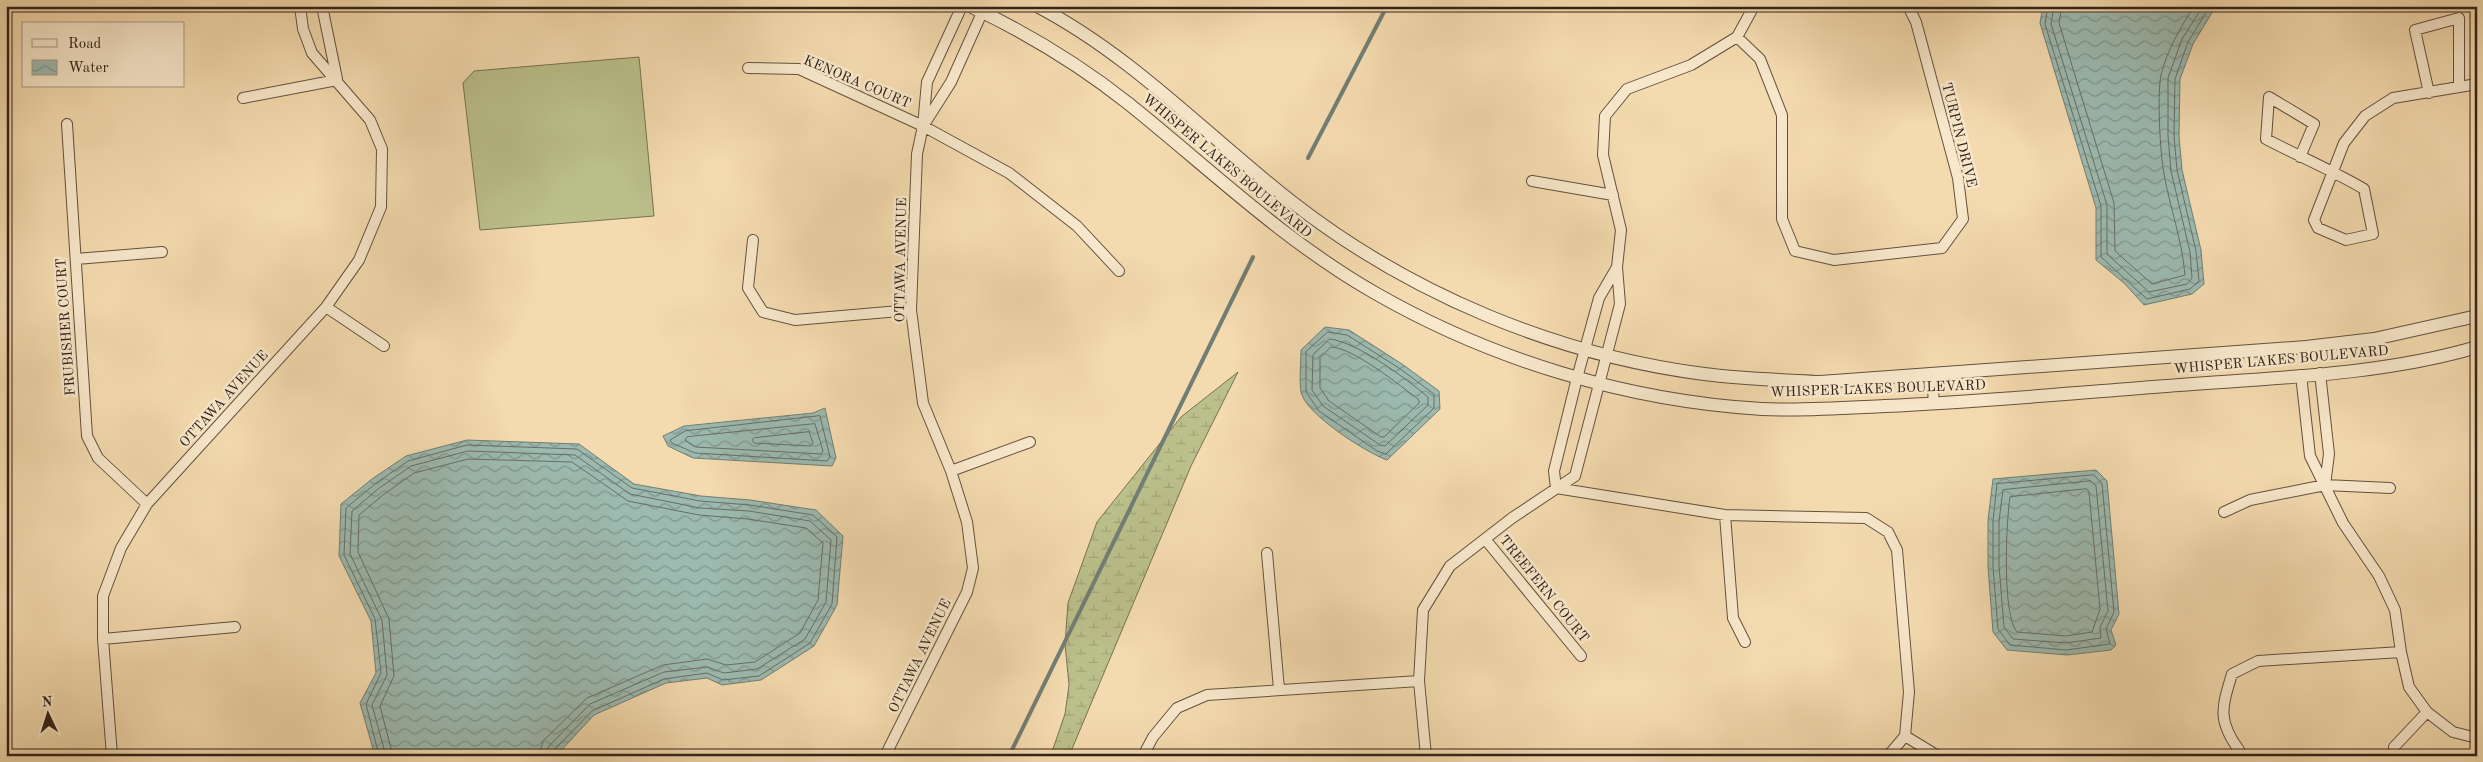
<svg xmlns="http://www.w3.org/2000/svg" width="2483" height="762" viewBox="0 0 2483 762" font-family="'Old Standard TT',serif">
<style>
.wetland{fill:url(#wetland-marsh);stroke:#777253}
.pitch{fill:#bbc08b;stroke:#777253}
.water{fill:url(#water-waves);stroke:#727e74}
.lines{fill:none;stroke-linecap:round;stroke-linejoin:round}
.shore{stroke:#686e66;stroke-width:1}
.stream{stroke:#727e74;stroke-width:4}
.minor-casing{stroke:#635140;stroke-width:12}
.tertiary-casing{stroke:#635140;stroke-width:14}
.minor{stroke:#f8e8cb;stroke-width:10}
.tertiary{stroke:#f8e8cb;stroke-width:12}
.labels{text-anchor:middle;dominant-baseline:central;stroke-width:5;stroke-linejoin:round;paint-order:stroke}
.street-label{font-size:14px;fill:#33231b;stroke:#f8e8cb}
</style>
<defs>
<pattern id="wetland-marsh" width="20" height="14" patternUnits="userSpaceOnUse" patternTransform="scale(1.25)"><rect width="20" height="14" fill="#bbc08b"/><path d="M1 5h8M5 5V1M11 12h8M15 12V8" fill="none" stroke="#a1a577"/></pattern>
<pattern id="water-waves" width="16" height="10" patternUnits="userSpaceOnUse" patternTransform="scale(1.25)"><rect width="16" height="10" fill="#9cbab0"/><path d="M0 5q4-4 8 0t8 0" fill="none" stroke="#80978e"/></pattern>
</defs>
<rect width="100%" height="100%" fill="#f4dbaf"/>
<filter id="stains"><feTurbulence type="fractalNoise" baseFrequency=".004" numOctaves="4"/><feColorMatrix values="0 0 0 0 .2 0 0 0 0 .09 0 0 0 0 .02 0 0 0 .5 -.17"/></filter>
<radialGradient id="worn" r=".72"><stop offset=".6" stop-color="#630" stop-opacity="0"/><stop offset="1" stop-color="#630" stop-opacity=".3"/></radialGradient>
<path class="wetland" d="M 1238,372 L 1191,466 L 1069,756 L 1044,756 L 1053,749 L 1065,714 L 1069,685 L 1065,644 L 1068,603 L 1097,522 L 1181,417 Z"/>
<path class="pitch" d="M 639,57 L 654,216 L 480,230 L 463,83 L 474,71 Z"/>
<path class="water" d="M 2043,6 L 2216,6 L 2193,44 L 2180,79 L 2179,136 L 2182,170 L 2201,250 L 2204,284 L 2192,294 L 2144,305 L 2124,283 L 2096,260 L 2096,208 L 2040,23 Z
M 1325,327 L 1349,330 L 1402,364 L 1439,391 L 1440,409 L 1387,460 C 1367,453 1305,414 1301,392 C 1299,379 1301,363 1301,350 Z
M 825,408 L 836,458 L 832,466 L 693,458 L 668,446 L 663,436 L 684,426 L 813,413 Z
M 467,440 L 579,444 L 634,484 L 701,496 L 750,500 L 816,510 L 843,536 L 837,605 L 814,646 L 761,680 L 722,685 L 707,678 L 666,683 L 594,715 L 556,756 L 375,756 L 360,703 L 376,673 L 371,621 L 339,556 L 341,504 L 372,479 L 406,456 Z
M 2096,470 L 2107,481 L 2119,614 L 2111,630 L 2116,645 L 2111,650 L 2067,655 L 2007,650 L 1993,632 L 1988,567 L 1988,520 L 1993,479 Z"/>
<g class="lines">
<path class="shore" d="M 2048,6 L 2045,24 L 2101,206 L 2101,257 L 2147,299 L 2190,289 L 2199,281 L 2196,251 L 2177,170 L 2174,136 L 2175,79 L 2188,42 L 2210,6
M 2054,6 L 2051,24 L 2107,205 L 2107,254 L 2149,292 L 2187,284 L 2192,278 L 2190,252 L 2171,171 L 2168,136 L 2168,78 L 2182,39 L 2203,6
M 2062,6 L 2059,23 L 2114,203 L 2115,251 L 2152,284 L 2185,275 C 2182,240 2170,208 2164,174 C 2160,152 2157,96 2161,75 C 2167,50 2181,27 2194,6
M 1328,332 L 1347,335 L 1399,368 L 1434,394 L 1434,408 L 1386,454 L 1377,451 L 1319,411 L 1306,392 L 1306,352 Z
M 1330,339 C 1359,343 1405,378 1428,397 L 1428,405 L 1385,446 L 1380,445 L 1323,406 L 1312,390 L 1313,355 Z
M 1331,347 C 1352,347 1401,386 1419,400 L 1419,403 L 1384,437 L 1381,437 L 1329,401 L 1320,388 L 1320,358 Z
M 820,416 L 830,457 L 827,461 L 695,453 L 672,443 L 670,440 L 685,431 Z
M 815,424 L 823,451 L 821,454 L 696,447 L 685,440 L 687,437 Z
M 809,432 L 813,443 L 811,446 L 754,443 L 752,440 L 754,438 Z
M 2094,475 L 2102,484 L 2114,612 L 2106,629 L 2110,644 L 2066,650 L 2010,645 L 1998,629 L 1993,567 L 1993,521 L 1997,484 Z
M 2091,481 L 2096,486 L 2108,611 L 2100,627 L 2101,638 L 2066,643 L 2013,639 L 2004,627 L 1999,566 L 1999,521 L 2003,490 Z
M 2087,489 L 2089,492 L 2100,609 L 2092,632 L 2066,636 L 2017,632 C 2002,615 2006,522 2010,497 Z
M 379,756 L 366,704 L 381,673 L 375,619 L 344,555 L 346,508 L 375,484 L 408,461 L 467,445 L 577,449 L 632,488 L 700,501 L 750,505 L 813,515 L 837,537 L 832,604 L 810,643 L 759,676 L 723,680 L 707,673 L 664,679 L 592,711 L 554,750 L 552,756
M 386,756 L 372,705 L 387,675 L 382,620 L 350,554 L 352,511 L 378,489 L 411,466 L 468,451 L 575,455 L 630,494 L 700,508 L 749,511 L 810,521 L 831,540 L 826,602 L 805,639 L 757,669 L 724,673 L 707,667 L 664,672 L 590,704 L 549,746 L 546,756
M 393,756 L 380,706 L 394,676 L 389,619 L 358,552 L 359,515 L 383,495 L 414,473 L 468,459 L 572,462 L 628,501 L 699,515 L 748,519 L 806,528 L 823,543 L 818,600 L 800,633 L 755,662 L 726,665 L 707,659 L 663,665 L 587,698 L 543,741 L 539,756"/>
<path class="stream" d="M 1308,158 L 1387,6
M 1009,756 L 1253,257"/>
<g class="minor-casing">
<path id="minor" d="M 322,6 L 337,79
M 1737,37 L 1760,59 L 1782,115 L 1782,219 L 1795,251 L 1834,260 L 1942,248 L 1963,219 L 1958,178 L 1916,22 L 1908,6
M 748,68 L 799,69 L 923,126 L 1009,173 L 1077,226 L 1119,271
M 2429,93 L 2415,30 L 2459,18 L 2459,86
M 243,98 L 337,80
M 925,123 L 951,82 L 985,6
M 67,124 L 87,436 L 98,458 L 147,504
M 2300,157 L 2314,124 L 2269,97 L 2266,139 C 2298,156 2332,170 2364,189 L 2373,234 L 2346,240 L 2318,228 L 2314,220 L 2344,143 L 2365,116 L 2393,98 L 2477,84
M 1532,181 L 1613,195
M 753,240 L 748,288 L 763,312 L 795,320 L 911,310
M 76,259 L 162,252
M 326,307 L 384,346
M 2320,373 L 2329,454 L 2325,485
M 1932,375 L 1934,404
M 2301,375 L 2310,456 L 2343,523 L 2379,576 L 2395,610 L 2401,652 L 2409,687 L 2427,712 L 2453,732 L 2477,738
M 951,471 L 1030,442
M 1556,488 L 1725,515 L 1866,518 L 1888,532 L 1897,550 L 1909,692 L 1905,736 L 1888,756
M 1556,488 L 1554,471 L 1577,378 L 1599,298 L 1617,267
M 2224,512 L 2250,500 L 2325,485 L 2390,488
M 1725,515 L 1733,618 L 1745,642
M 1485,539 L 1581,656
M 1267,553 L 1279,689
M 103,639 L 235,627
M 1905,736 L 1938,756
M 2394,747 L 2427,712
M 2239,750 C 2217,720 2222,707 2232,674 L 2258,661 L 2401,652
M 112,756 L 103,639 L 103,596 L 121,548 L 147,504 L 326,307 L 359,260 L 381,207 L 382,149 L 370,120 L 312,53 L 303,29 L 300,6
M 885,756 L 967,592 L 973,568 L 967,522 L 951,471 L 923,403 L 911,310 L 917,154 L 923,126 L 927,82 L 962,6
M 1143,756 L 1153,737 L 1177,708 L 1207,695 L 1419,681
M 1426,756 L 1419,681 L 1423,610 L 1450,566 L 1512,518 L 1575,476 L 1620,304 L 1617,267 L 1621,230 L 1603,155 L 1605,116 L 1627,89 L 1691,65 L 1737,37 L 1754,6"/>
</g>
<g class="tertiary-casing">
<path id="tertiary" d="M 970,6 C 1027,33 1080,65 1129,104 C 1210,169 1284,241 1375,293 C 1492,360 1627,401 1762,409 C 1803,411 1844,408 1885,406 C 1974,402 2064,394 2153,387 C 2258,378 2376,377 2477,347
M 1037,6 C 1133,56 1207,136 1292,202 C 1410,294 1556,355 1704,374 C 1743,379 1781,380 1820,382 L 2306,347 L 2374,339 L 2477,316"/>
</g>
<use href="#minor" class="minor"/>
<use href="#tertiary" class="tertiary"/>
</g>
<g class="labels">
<g class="street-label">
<text transform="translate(857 82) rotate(23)">KENORA COURT</text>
<text transform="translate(1959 135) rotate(76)">TURPIN DRIVE</text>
<text transform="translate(1227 166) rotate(40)">WHISPER LAKES BOULEVARD</text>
<text transform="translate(901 260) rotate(-89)">OTTAWA AVENUE</text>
<text transform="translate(66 327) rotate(-94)">FRUBISHER COURT</text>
<text transform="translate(2281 360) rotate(-5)">WHISPER LAKES BOULEVARD</text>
<text transform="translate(1878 389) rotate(-2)">WHISPER LAKES BOULEVARD</text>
<text transform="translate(224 399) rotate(-48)">OTTAWA AVENUE</text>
<text transform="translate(1544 589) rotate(51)">TREEFERN COURT</text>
<text transform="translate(920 656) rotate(-64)">OTTAWA AVENUE</text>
</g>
</g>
<rect width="2483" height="762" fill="none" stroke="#f4dbaf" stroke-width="25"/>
<rect x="8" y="8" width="2468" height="747" fill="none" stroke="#33231b" stroke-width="2.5"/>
<rect x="12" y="12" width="2458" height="737" fill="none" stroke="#33231b"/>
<rect x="22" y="22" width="162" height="65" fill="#f8e8cb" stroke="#a99985"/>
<rect x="32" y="39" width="25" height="8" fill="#f8e8cb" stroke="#a99985"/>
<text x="68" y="48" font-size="15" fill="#33231b">Road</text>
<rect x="32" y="60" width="25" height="15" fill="url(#water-waves)" stroke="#a99985"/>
<text x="68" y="72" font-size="15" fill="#33231b">Water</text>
<g transform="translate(48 714) rotate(356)" stroke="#f8e8cb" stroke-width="4" paint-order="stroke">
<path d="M0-4L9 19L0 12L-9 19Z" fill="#33231b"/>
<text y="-8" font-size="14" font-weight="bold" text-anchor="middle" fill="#33231b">N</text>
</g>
<rect width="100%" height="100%" filter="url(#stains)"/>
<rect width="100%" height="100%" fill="url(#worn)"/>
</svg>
